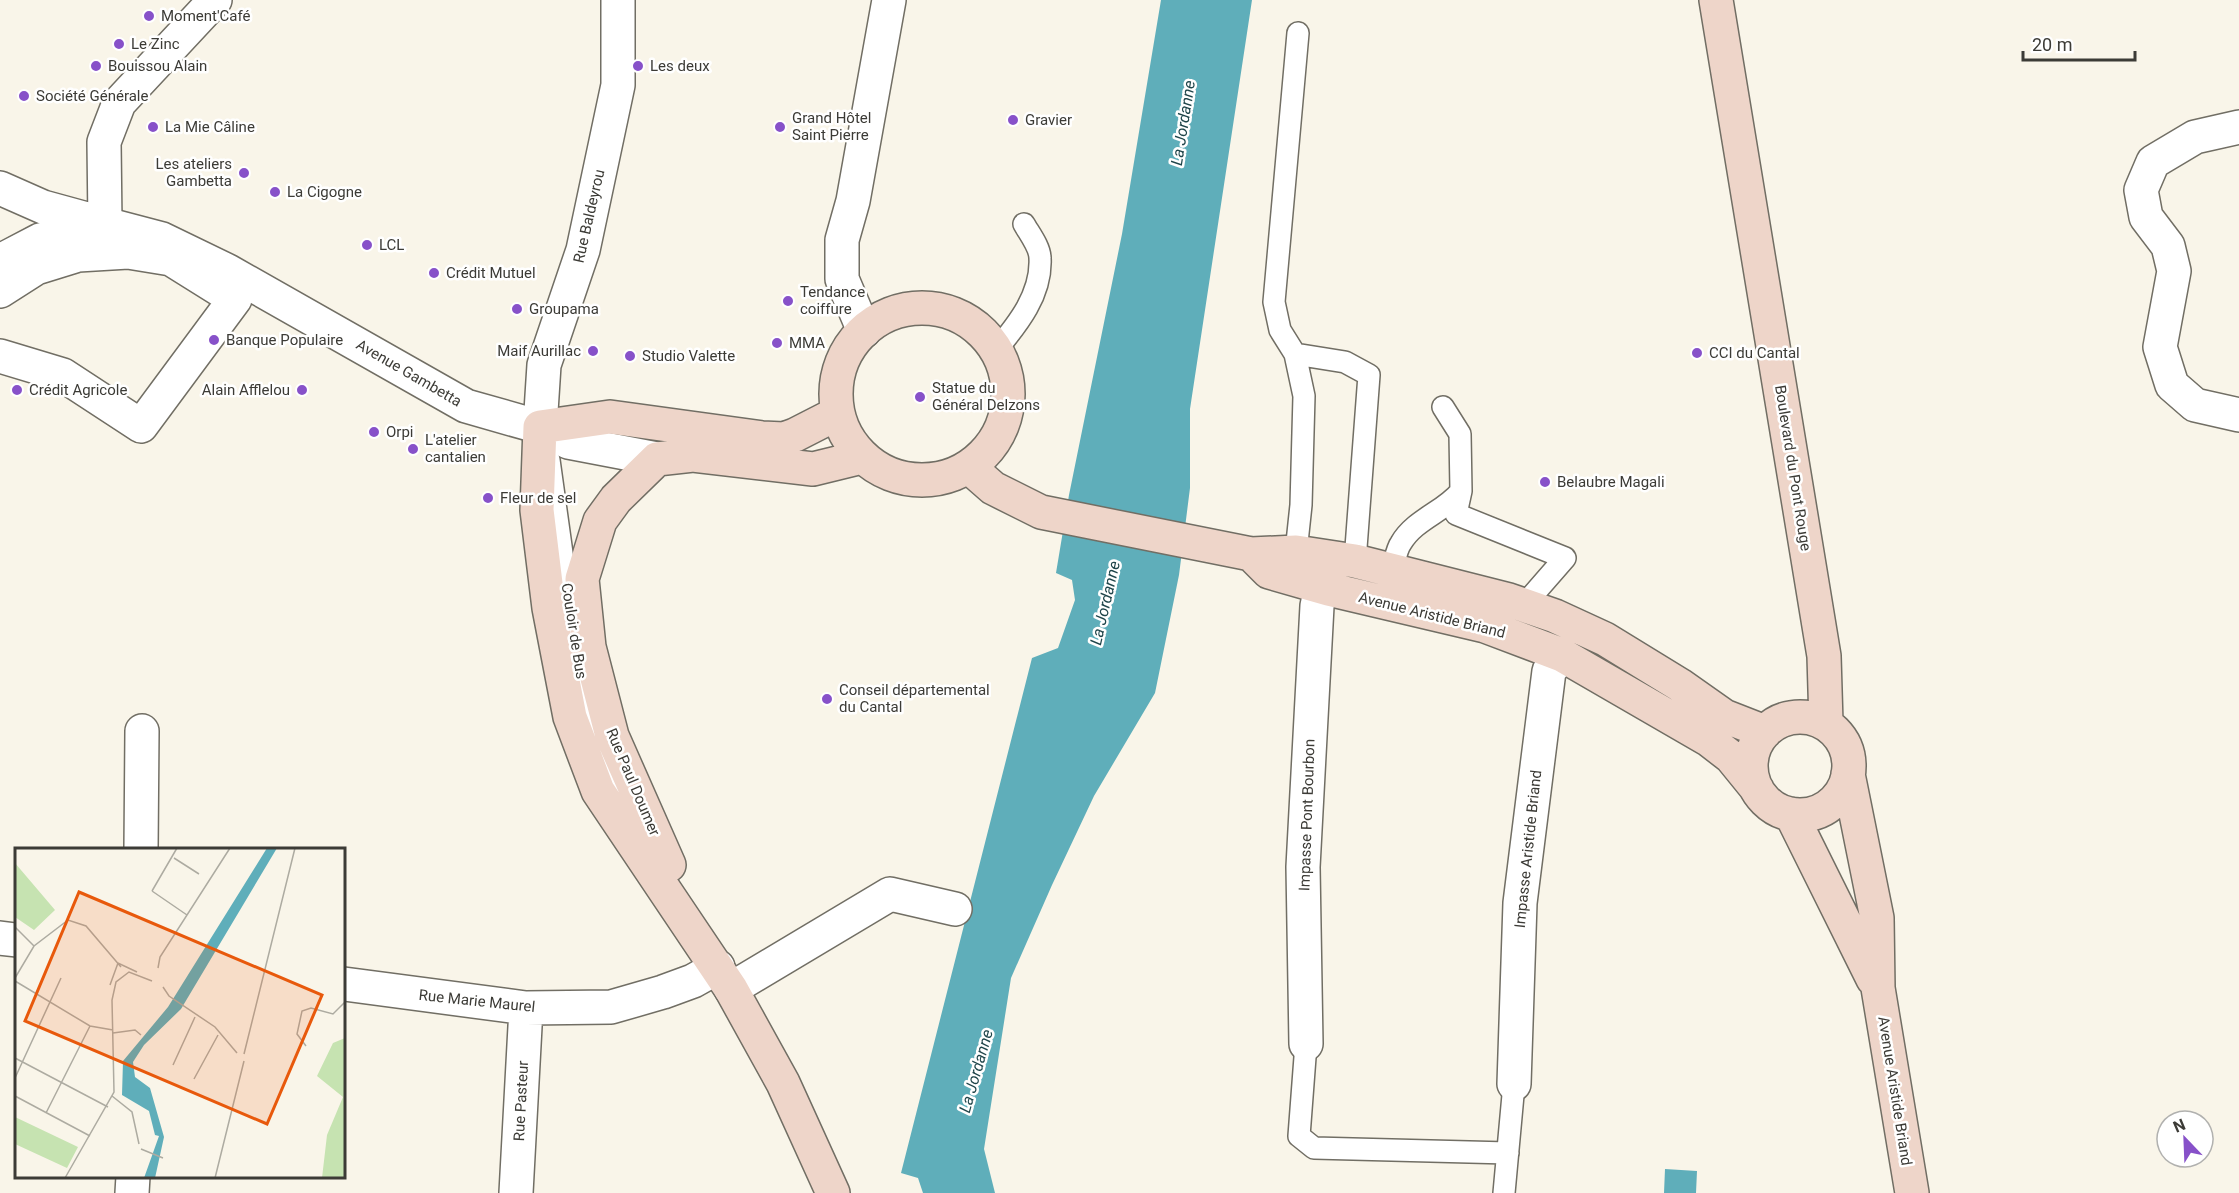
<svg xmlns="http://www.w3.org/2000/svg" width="2239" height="1193" viewBox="0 0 2239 1193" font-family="Roboto,sans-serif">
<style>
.water{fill:#5faeba}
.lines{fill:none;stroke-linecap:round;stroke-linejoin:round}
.service-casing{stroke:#716e64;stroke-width:24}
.pedestrian-casing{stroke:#716e64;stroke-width:36}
.minor-casing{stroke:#716e64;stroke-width:36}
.tertiary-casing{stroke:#716e64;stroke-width:36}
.secondary-casing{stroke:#716e64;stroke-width:36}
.service{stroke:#fff;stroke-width:21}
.pedestrian{stroke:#fff;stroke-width:33}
.minor{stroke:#fff;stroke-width:33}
.tertiary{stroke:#fff;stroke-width:33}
.secondary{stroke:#eed5c9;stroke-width:33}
.poi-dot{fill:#8751c9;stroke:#fff;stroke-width:2}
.labels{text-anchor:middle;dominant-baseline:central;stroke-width:5;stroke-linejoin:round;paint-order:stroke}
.poi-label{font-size:15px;fill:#3c3b36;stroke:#fff;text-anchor:start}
.street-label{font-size:15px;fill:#3c3b36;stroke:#fff}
.water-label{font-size:16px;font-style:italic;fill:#1f454a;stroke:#fff}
.inset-road{fill:none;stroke:#adaba1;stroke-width:1.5}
.view{fill:#e8590c;fill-opacity:0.15;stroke:#e8590c;stroke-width:3}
.inset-edge{fill:none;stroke:#3c3b36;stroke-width:3}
</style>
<rect width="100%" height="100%" fill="#f9f5e9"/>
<path class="water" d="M 1161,0 L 1252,0 L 1190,409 L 1190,488 L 1179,575 L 1155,693 L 1094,796 L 1052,885 L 1011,978 L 984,1149 L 995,1193 L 923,1193 L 918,1178 L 901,1173 L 1032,658 L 1058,648 L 1075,600 L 1072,580 L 1056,573 L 1069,495 L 1122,234 Z
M 1665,1169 L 1697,1171 L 1696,1193 L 1664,1193 Z"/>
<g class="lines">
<g class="service-casing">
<path id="service" d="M 996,350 C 1018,324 1042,294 1040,258 C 1040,247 1029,233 1024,224
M 1295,354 L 1345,362 L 1369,375 L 1355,561
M 1443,407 L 1460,434 L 1461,491 L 1456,514 L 1565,558 L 1524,605
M 549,460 L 572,625
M 1296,552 L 1301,505 L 1304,396 L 1295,354 L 1280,330 L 1274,302 L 1298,33
M 1392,570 C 1395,562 1396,550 1401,543 C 1415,519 1444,512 1461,491
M 579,665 C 587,712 595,750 624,789
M 1306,1044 L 1299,1136 L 1314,1148 L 1508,1153
M 1504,1193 L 1514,1084"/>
</g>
<g class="pedestrian-casing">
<path id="pedestrian" d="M 0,188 L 43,207 L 105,224 L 104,142 L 119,103 L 215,0
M 0,291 L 36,268 L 78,255 L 128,252 L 171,259 L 235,299 L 141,426 L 63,375 L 0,356
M 540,427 L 544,365 L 583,250 L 618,85 L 618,0"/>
</g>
<g class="minor-casing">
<path id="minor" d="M 2239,127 L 2195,137 L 2153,162 L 2141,190 L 2146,217 L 2168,246 L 2174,271 L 2160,347 L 2172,385 L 2195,405 L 2239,415
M 864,331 L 842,279 L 842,240 L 853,201 L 889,0
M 141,850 L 142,731
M 0,938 L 16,940
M 344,984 L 526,1008 L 611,1007 L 663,992 L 693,981 L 718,967
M 731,989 L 890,894 L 955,909
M 1306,1044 L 1303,867 L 1317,606 L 1321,587
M 1514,1084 L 1520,903 L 1549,671 L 1562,655
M 132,1193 L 133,1176
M 516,1193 L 526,1008"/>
</g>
<g class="tertiary-casing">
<path id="tertiary" d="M 0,261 L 40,240 L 105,224 L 162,239 L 228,271 L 466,406 L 540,427 L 568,442 L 657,459"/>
</g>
<g class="secondary-casing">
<path id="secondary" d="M 1716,0 L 1824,656 L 1826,723
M836 394a86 86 0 1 1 172 0a86 86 0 1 1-172 0Z
M 969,467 L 993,488 L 1041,512 L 1251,554 L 1296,552 L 1355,561 L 1509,600 L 1555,616 L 1605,639 L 1680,685 L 1724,716 L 1765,732
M 1251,554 L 1269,572 L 1328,589 L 1485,626 L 1562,655 L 1709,740 L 1731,757 L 1757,789
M1751 766a49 49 0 1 1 98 0a49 49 0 1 1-98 0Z
M 1848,774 L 1877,918 L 1878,988 L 1912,1193
M 1791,814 L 1873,979
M 669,865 L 612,736 L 589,647 L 582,579 L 600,521 L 616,499 L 657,459 L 693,455 L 813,469 L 862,457
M 833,1193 L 783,1083 L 731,989 L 598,791 L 570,717 L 549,608 L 537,510 L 540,427 L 610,417 L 762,438 L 784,439 L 795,435 L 838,413"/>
</g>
<use href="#service" class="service"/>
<use href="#pedestrian" class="pedestrian"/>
<use href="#minor" class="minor"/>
<use href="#tertiary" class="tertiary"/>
<use href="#secondary" class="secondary"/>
</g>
<g class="poi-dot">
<circle cx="149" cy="16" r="6"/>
<circle cx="119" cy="44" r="6"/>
<circle cx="96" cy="66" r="6"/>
<circle cx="638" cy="66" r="6"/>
<circle cx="24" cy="96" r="6"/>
<circle cx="1013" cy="120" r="6"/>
<circle cx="153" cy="127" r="6"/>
<circle cx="780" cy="127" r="6"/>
<circle cx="244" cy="173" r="6"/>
<circle cx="275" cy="192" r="6"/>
<circle cx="367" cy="245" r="6"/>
<circle cx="434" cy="273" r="6"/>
<circle cx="788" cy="301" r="6"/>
<circle cx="517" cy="309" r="6"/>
<circle cx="214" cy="340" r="6"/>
<circle cx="777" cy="343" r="6"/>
<circle cx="593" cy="351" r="6"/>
<circle cx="1697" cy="353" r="6"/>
<circle cx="630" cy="356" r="6"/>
<circle cx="17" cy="390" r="6"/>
<circle cx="302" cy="390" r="6"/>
<circle cx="920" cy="397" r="6"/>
<circle cx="374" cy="432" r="6"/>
<circle cx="413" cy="449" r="6"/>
<circle cx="1545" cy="482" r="6"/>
<circle cx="488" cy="498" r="6"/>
<circle cx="827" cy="699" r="6"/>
</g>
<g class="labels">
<g class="poi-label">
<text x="161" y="16">Moment'Café</text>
<text x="131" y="44">Le Zinc</text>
<text x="108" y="66">Bouissou Alain</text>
<text x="650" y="66">Les deux</text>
<text x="36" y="96">Société Générale</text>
<text x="792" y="118">Grand Hôtel<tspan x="792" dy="17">Saint Pierre</tspan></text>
<text x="1025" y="120">Gravier</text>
<text x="165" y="127">La Mie Câline</text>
<text x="232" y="164" text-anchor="end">Les ateliers<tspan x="232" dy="17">Gambetta</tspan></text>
<text x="287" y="192">La Cigogne</text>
<text x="379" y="245">LCL</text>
<text x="446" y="273">Crédit Mutuel</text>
<text x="800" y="292">Tendance<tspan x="800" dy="17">coiffure</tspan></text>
<text x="529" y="309">Groupama</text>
<text x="226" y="340">Banque Populaire</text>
<text x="789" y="343">MMA</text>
<text x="581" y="351" text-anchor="end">Maif Aurillac</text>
<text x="1709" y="353">CCI du Cantal</text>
<text x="642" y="356">Studio Valette</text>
<text x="932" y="388">Statue du<tspan x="932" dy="17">Général Delzons</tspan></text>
<text x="29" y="390">Crédit Agricole</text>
<text x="290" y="390" text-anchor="end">Alain Afflelou</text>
<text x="386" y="432">Orpi</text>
<text x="425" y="440">L'atelier<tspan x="425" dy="17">cantalien</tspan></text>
<text x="1557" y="482">Belaubre Magali</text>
<text x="500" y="498">Fleur de sel</text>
<text x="839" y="690">Conseil départemental<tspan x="839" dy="17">du Cantal</tspan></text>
</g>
<g class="street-label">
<text transform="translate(589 216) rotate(-77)">Rue Baldeyrou</text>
<text transform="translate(409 373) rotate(30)">Avenue Gambetta</text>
<text transform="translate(1793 468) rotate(81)">Boulevard du Pont Rouge</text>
<text transform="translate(1432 615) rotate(14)">Avenue Aristide Briand</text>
<text transform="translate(574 631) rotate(81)">Couloir de Bus</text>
<text transform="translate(633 782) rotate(67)">Rue Paul Doumer</text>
<text transform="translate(1307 815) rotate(-88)">Impasse Pont Bourbon</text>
<text transform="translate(1528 849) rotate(-84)">Impasse Aristide Briand</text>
<text transform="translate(477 1001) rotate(6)">Rue Marie Maurel</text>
<text transform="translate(1895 1091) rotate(81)">Avenue Aristide Briand</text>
<text transform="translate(521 1101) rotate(-87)">Rue Pasteur</text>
</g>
<g class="water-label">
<text transform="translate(1183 123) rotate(-81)">La Jordanne</text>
<text transform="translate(1105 603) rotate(-77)">La Jordanne</text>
<text transform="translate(976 1071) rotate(-74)">La Jordanne</text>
</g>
</g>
<g transform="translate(15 848)">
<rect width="330" height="330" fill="#f9f5e9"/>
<path d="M 0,15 L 40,62 L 19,82 L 0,69 ZM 330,190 L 330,330 L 307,330 L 312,287 L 328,249 L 302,228 L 318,195 ZM 0,269 L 63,299 L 52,320 L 0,296 Z" fill="#c6e3b1"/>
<path d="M 252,0 L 262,0 L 166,161 L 129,197 L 118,214 L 120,229 L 135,240 L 149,289 L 140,330 L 129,330 L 144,288 L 140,287 L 134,263 L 107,247 L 108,213 L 153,159 Z" fill="#5faeba"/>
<path class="inset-road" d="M 159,10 L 184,26M 137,43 L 162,0M 137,43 L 172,67M 0,79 L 19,98M 143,120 L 145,109 L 215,0M 0,130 L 19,98 L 53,72 L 71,78 L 106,119M 0,133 L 75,178 L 98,182M 95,137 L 103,115 L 122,124M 148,139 L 154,148 L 200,179 L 222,205M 98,185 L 120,182 L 126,187M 291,198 L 282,186 L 287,163 L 296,160 L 318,166 L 330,154M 229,206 L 280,0M 0,210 L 93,259M 158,217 L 180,169M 0,230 L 46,130M 179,231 L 203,187M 0,248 L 75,288M 97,248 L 117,264 L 124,296M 31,265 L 75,178M 126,301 L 148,310M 50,330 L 99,244 L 97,152 L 101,134 L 114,124 L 137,133M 200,330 L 229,213"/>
<path class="view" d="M 64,44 L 307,147 L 252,276 L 10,173 Z"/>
<rect width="330" height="330" class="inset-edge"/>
</g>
<g transform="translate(2185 1139) rotate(337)"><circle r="28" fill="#ffffff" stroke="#b1b1af" stroke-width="1.5"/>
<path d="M0-4.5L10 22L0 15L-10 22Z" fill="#8751c9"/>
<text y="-9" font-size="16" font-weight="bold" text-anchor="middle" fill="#3c3b36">N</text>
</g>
<path d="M2023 51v9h112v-9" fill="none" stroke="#3c3b36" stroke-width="3"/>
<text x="2032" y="51" font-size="18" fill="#3c3b36" stroke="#ffffff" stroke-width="4.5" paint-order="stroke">20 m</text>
</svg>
